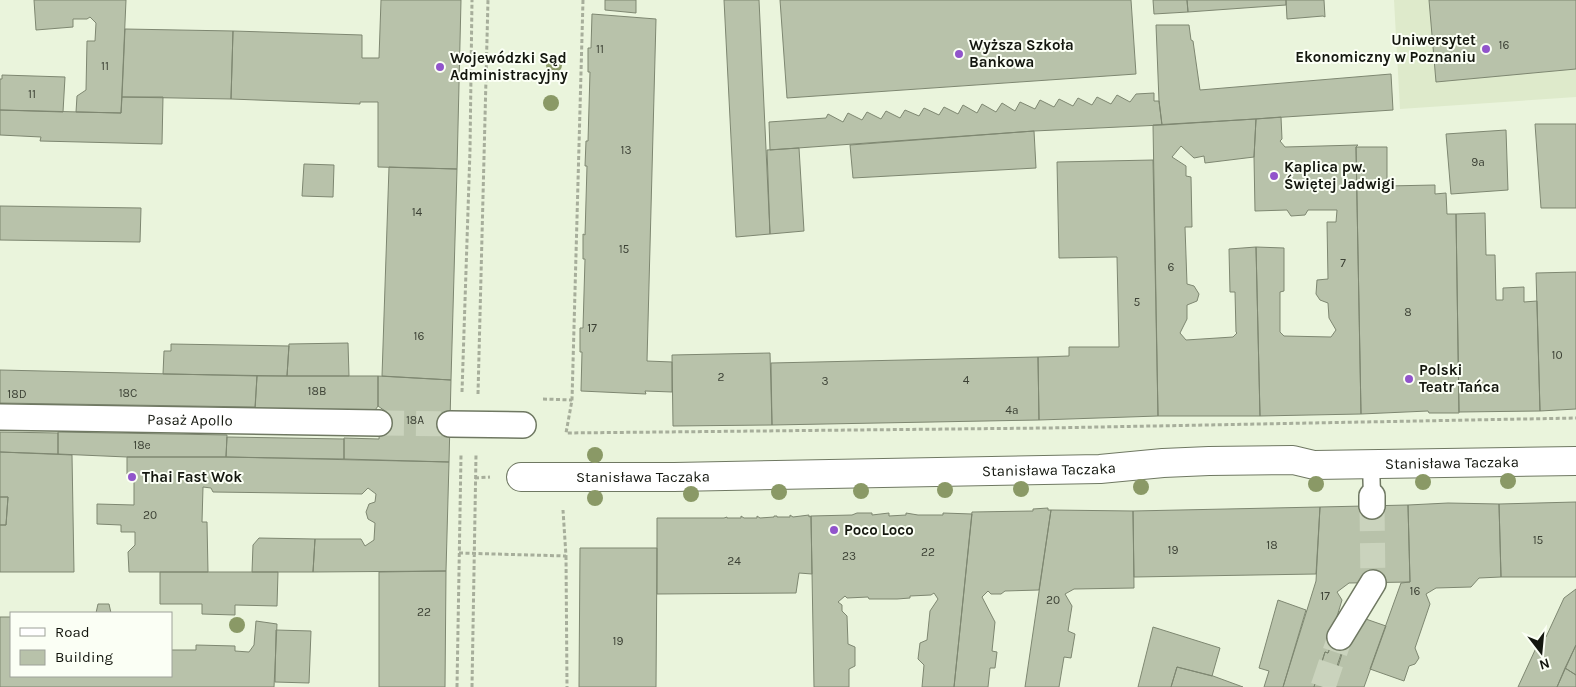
<svg xmlns="http://www.w3.org/2000/svg" width="1576" height="687" viewBox="0 0 1576 687" font-family="Karla,sans-serif">
<style>
.built{fill:#deeacb}
.building{fill:#b8c2aa;stroke:#7e8771}
.lines{fill:none;stroke-linecap:round;stroke-linejoin:round}
.pedestrian-tunnel{stroke:#cad3bd;stroke-width:25;stroke-dasharray:25 12;stroke-linecap:butt}
.service-casing{stroke:#6f7862;stroke-width:19}
.pedestrian-casing{stroke:#6f7862;stroke-width:28}
.minor-casing{stroke:#6f7862;stroke-width:30}
.path{stroke:#a7ae9b;stroke-width:3;stroke-dasharray:4 2.5;stroke-linecap:butt}
.service{stroke:#fff;stroke-width:16}
.pedestrian{stroke:#fff;stroke-width:25}
.minor{stroke:#fff;stroke-width:28}
.tree{fill:#8a9966}
.poi-dot{fill:#9154cb;stroke:#fbfff5;stroke-width:2}
.labels{text-anchor:middle;dominant-baseline:central;stroke-width:4;stroke-linejoin:round;paint-order:stroke}
.number-label{font-size:12px;fill:#3c4135}
.poi-label{font-size:15px;font-weight:bold;fill:#13160e;stroke:#fbfff5;text-anchor:start}
.street-label{font-size:15px;fill:#13160e;stroke:#fbfff5}
</style>
<rect width="100%" height="100%" fill="#eaf4dc"/>
<path class="built" d="M 1394,0 L 1576,0 L 1576,97 L 1400,109 Z"/>
<path class="building" d="M 34,0 L 126,0 L 121,113 L 76,112 L 77,96 L 86,90 L 87,41 L 95,41 L 96,23 L 90,17 L 87,19 L 73,19 L 73,27 L 36,30 Z
M 381,0 L 461,0 L 457,169 L 378,167 L 378,102 L 360,102 L 360,104 L 231,99 L 233,31 L 362,35 L 362,58 L 379,58 Z
M 605,0 L 636,0 L 636,13 L 605,10 Z
M 724,0 L 759,0 L 770,234 L 736,237 Z
M 780,0 L 1131,0 L 1136,74 L 787,98 Z
M 1153,0 L 1187,0 L 1188,12 L 1154,14 Z
M 1187,0 L 1286,0 L 1286,5 L 1188,12 Z
M 1286,0 L 1324,0 L 1325,17 L 1323,16 L 1287,19 Z
M 1429,0 L 1576,0 L 1576,69 L 1436,82 Z
M 592,14 L 656,19 L 647,361 L 672,362 L 672,392 L 645,391 L 646,394 L 581,391 L 582,352 L 580,352 L 580,328 L 583,328 L 585,259 L 583,259 L 583,234 L 585,235 L 587,166 L 585,166 L 586,141 L 588,141 L 590,72 L 588,72 L 588,48 L 591,48 Z
M 1156,25 L 1189,25 L 1191,40 L 1193,41 L 1200,90 L 1391,74 L 1393,110 L 1162,125 L 1159,101 Z
M 125,29 L 233,31 L 231,99 L 122,97 Z
M 2,75 L 65,77 L 63,112 L 0,110 L 0,79 L 2,79 Z
M 1154,93 L 1154,101 L 1159,101 L 1162,125 L 1034,131 L 770,150 L 769,122 L 826,118 L 828,114 L 843,122 L 848,113 L 862,120 L 867,112 L 881,119 L 886,111 L 900,118 L 905,110 L 919,116 L 924,108 L 939,115 L 944,107 L 958,114 L 963,105 L 977,113 L 982,104 L 996,112 L 1002,103 L 1015,111 L 1020,102 L 1035,109 L 1040,100 L 1054,107 L 1059,99 L 1073,106 L 1078,98 L 1092,105 L 1097,97 L 1111,104 L 1117,95 L 1130,102 L 1136,94 Z
M 122,97 L 163,97 L 162,144 L 40,141 L 41,137 L 0,135 L 0,110 L 121,113 Z
M 1281,117 L 1282,139 L 1280,141 L 1285,147 L 1358,145 L 1356,147 L 1361,414 L 1260,416 L 1256,247 L 1284,248 L 1284,291 L 1280,292 L 1280,332 L 1284,336 L 1331,337 L 1336,330 L 1329,318 L 1328,303 L 1320,300 L 1316,294 L 1317,280 L 1328,279 L 1327,222 L 1336,222 L 1337,210 L 1308,210 L 1305,215 L 1291,216 L 1287,210 L 1255,211 L 1254,157 L 1256,119 Z
M 1256,119 L 1254,157 L 1205,163 L 1204,156 L 1194,158 L 1181,146 L 1172,157 L 1186,166 L 1186,176 L 1191,177 L 1192,227 L 1185,227 L 1187,284 L 1194,286 L 1199,294 L 1197,301 L 1187,305 L 1187,319 L 1180,333 L 1186,340 L 1233,337 L 1237,333 L 1236,332 L 1235,292 L 1230,292 L 1229,249 L 1256,247 L 1260,416 L 1158,416 L 1153,125 Z
M 1535,124 L 1576,124 L 1576,208 L 1541,208 Z
M 1506,130 L 1508,190 L 1451,194 L 1446,134 Z
M 1034,131 L 1036,168 L 853,178 L 850,145 Z
M 1356,147 L 1387,147 L 1387,186 L 1435,185 L 1435,194 L 1446,193 L 1447,214 L 1456,214 L 1459,413 L 1429,413 L 1428,411 L 1361,414 Z
M 799,148 L 804,231 L 770,234 L 767,150 Z
M 1153,160 L 1158,416 L 1039,420 L 1038,357 L 1069,356 L 1069,347 L 1119,347 L 1117,257 L 1059,258 L 1057,162 Z
M 304,164 L 334,165 L 333,197 L 302,196 Z
M 389,167 L 457,169 L 451,380 L 382,376 Z
M 0,206 L 141,208 L 140,242 L 0,240 Z
M 1485,213 L 1486,255 L 1495,255 L 1496,300 L 1503,300 L 1503,288 L 1524,287 L 1524,302 L 1537,301 L 1540,411 L 1459,412 L 1456,214 Z
M 1576,272 L 1576,409 L 1540,411 L 1536,273 Z
M 348,343 L 349,376 L 287,376 L 289,344 Z
M 171,344 L 289,346 L 287,376 L 163,374 L 164,351 L 171,351 Z
M 770,353 L 772,425 L 673,426 L 672,355 Z
M 1038,357 L 1039,420 L 772,425 L 771,363 Z
M 0,370 L 257,376 L 255,407 L 0,403 Z
M 257,376 L 378,376 L 378,406 L 373,413 L 255,411 Z
M 378,376 L 451,380 L 449,462 L 344,459 L 344,438 L 379,439 L 380,418 L 385,411 L 378,406 Z
M 0,432 L 58,433 L 58,454 L 0,452 Z
M 58,432 L 227,435 L 226,457 L 127,457 L 58,454 Z
M 227,437 L 344,439 L 344,459 L 226,457 Z
M 0,452 L 72,455 L 74,572 L 0,572 L 0,525 L 6,525 L 8,497 L 0,497 Z
M 127,457 L 226,457 L 449,462 L 446,571 L 313,572 L 315,539 L 361,539 L 365,546 L 374,540 L 375,523 L 368,519 L 366,512 L 369,504 L 375,502 L 376,494 L 368,488 L 362,494 L 213,492 L 211,488 L 203,487 L 202,522 L 207,522 L 208,572 L 129,572 L 128,552 L 135,545 L 135,532 L 121,532 L 121,525 L 97,524 L 97,504 L 134,505 L 134,482 L 127,474 Z
M 0,497 L 8,497 L 6,525 L 0,525 Z
M 1576,502 L 1576,577 L 1501,577 L 1499,504 Z
M 1448,503 L 1499,504 L 1501,577 L 1479,578 L 1471,587 L 1436,588 L 1426,594 L 1430,604 L 1415,648 L 1419,658 L 1415,664 L 1409,666 L 1404,681 L 1370,669 L 1401,583 L 1410,582 L 1408,505 Z
M 1408,505 L 1410,582 L 1349,583 L 1337,592 L 1342,600 L 1332,633 L 1335,635 L 1328,653 L 1325,652 L 1314,687 L 1283,687 L 1316,581 L 1320,507 Z
M 1320,507 L 1316,574 L 1134,577 L 1133,511 Z
M 1048,508 L 1048,510 L 1051,510 L 1039,590 L 1005,591 L 1001,594 L 991,594 L 988,591 L 982,597 L 995,622 L 992,651 L 997,652 L 995,668 L 990,668 L 988,687 L 954,687 L 972,512 L 1033,511 L 1033,509 Z
M 1051,510 L 1133,511 L 1134,588 L 1074,589 L 1065,594 L 1072,606 L 1068,631 L 1075,634 L 1071,658 L 1064,657 L 1059,687 L 1025,687 Z
M 857,513 L 872,513 L 872,515 L 889,513 L 889,516 L 906,515 L 906,513 L 918,515 L 943,515 L 943,513 L 972,514 L 954,687 L 922,687 L 924,665 L 918,659 L 920,643 L 927,640 L 930,611 L 938,599 L 934,593 L 931,595 L 910,596 L 910,598 L 897,599 L 869,599 L 868,597 L 847,598 L 845,596 L 838,602 L 842,605 L 842,611 L 847,616 L 848,644 L 855,647 L 855,666 L 849,669 L 849,687 L 814,687 L 811,516 L 852,515 Z
M 790,515 L 793,517 L 809,515 L 809,517 L 811,516 L 812,574 L 799,573 L 796,593 L 657,594 L 657,518 L 724,518 L 727,517 L 727,518 L 741,518 L 741,516 L 744,518 L 757,518 L 757,516 L 760,518 L 774,517 L 774,516 L 777,516 L 777,517 L 790,517 Z
M 259,538 L 315,539 L 313,572 L 252,572 L 253,545 Z
M 580,548 L 657,548 L 656,687 L 579,687 Z
M 446,571 L 445,687 L 379,687 L 379,572 Z
M 160,572 L 278,572 L 277,606 L 235,605 L 235,615 L 202,614 L 202,604 L 160,604 Z
M 1576,589 L 1576,645 L 1557,687 L 1518,687 L 1542,635 L 1546,637 L 1564,598 Z
M 1278,600 L 1306,610 L 1283,687 L 1264,687 L 1269,671 L 1259,668 Z
M 98,604 L 109,604 L 111,613 L 96,613 Z
M 0,617 L 11,617 L 11,676 L 171,676 L 171,650 L 196,650 L 196,645 L 235,646 L 235,651 L 249,652 L 254,645 L 256,621 L 277,624 L 274,687 L 0,687 Z
M 1360,617 L 1386,626 L 1364,687 L 1330,687 L 1352,621 Z
M 1153,627 L 1220,648 L 1212,676 L 1177,667 L 1171,687 L 1138,687 Z
M 276,630 L 311,631 L 309,683 L 275,682 Z
M 1335,635 L 1347,638 L 1335,676 L 1333,676 L 1330,687 L 1314,687 L 1325,652 L 1328,653 Z
M 1576,645 L 1576,675 L 1565,668 Z
M 1177,667 L 1213,676 L 1243,687 L 1171,687 Z
M 1565,668 L 1576,675 L 1576,687 L 1557,687 Z"/>
<g class="lines">
<path class="pedestrian-tunnel" d="M 379,423 L 450,424
M 1372,506 L 1373,583
M 1323,687 L 1340,637"/>
<g class="service-casing">
<path id="service" d="M 1371,464 L 1372,496"/>
</g>
<g class="pedestrian-casing">
<g id="pedestrian">
<path id="s1" d="M 0,417 L 379,423"/>
<path d="M 450,424 L 523,425"/>
<path d="M 1372,496 L 1372,506"/>
<path d="M 1340,637 L 1373,583"/>
</g>
</g>
<g class="minor-casing">
<g id="minor">
<path id="s2" d="M 521,477 L 674,477 L 1100,469 L 1163,463 L 1209,461 L 1293,460 L 1314,465 L 1576,461"/>
</g>
</g>
<path class="path" d="M 583,0 L 572,400 L 566,433 L 1047,428 L 1576,418
M 462,392 L 470,150 L 472,0
M 478,394 L 488,0
M 543,399 L 572,400
M 475,478 L 490,477
M 459,553 L 566,556 L 563,510
M 566,556 L 567,687
M 457,687 L 461,455
M 472,687 L 476,455"/>
<use href="#service" class="service"/>
<use href="#pedestrian" class="pedestrian"/>
<use href="#minor" class="minor"/>
</g>
<g class="tree">
<circle cx="554" cy="65" r="8"/>
<circle cx="551" cy="103" r="8"/>
<circle cx="595" cy="455" r="8"/>
<circle cx="1508" cy="481" r="8"/>
<circle cx="1423" cy="482" r="8"/>
<circle cx="1316" cy="484" r="8"/>
<circle cx="1141" cy="487" r="8"/>
<circle cx="1021" cy="489" r="8"/>
<circle cx="945" cy="490" r="8"/>
<circle cx="861" cy="491" r="8"/>
<circle cx="779" cy="492" r="8"/>
<circle cx="691" cy="494" r="8"/>
<circle cx="595" cy="498" r="8"/>
<circle cx="237" cy="625" r="8"/>
</g>
<g class="poi-dot">
<circle cx="1486" cy="49" r="5"/>
<circle cx="959" cy="54" r="5"/>
<circle cx="440" cy="67" r="5"/>
<circle cx="1274" cy="176" r="5"/>
<circle cx="1409" cy="379" r="5"/>
<circle cx="132" cy="477" r="5"/>
<circle cx="834" cy="530" r="5"/>
</g>
<g class="labels">
<g class="number-label">
<text x="1504" y="45">16</text>
<text x="600" y="49">11</text>
<text x="105" y="66">11</text>
<text x="32" y="94">11</text>
<text x="626" y="150">13</text>
<text x="1478" y="162">9a</text>
<text x="417" y="212">14</text>
<text x="624" y="249">15</text>
<text x="1343" y="263">7</text>
<text x="1171" y="267">6</text>
<text x="1137" y="302">5</text>
<text x="1408" y="312">8</text>
<text x="592" y="328">17</text>
<text x="419" y="336">16</text>
<text x="1557" y="355">10</text>
<text x="721" y="377">2</text>
<text x="966" y="380">4</text>
<text x="825" y="381">3</text>
<text x="317" y="391">18B</text>
<text x="128" y="393">18C</text>
<text x="17" y="394">18D</text>
<text x="1012" y="410">4a</text>
<text x="415" y="420">18A</text>
<text x="142" y="445">18e</text>
<text x="150" y="515">20</text>
<text x="1538" y="540">15</text>
<text x="1272" y="545">18</text>
<text x="1173" y="550">19</text>
<text x="928" y="552">22</text>
<text x="849" y="556">23</text>
<text x="734" y="561">24</text>
<text x="1415" y="591">16</text>
<text x="1325" y="596">17</text>
<text x="1053" y="600">20</text>
<text x="424" y="612">22</text>
<text x="618" y="641">19</text>
</g>
<g class="poi-label">
<text x="1476" y="40" text-anchor="end">Uniwersytet<tspan x="1476" dy="17">Ekonomiczny w Poznaniu</tspan></text>
<text x="969" y="45">Wyższa Szkoła<tspan x="969" dy="17">Bankowa</tspan></text>
<text x="450" y="58">Wojewódzki Sąd<tspan x="450" dy="17">Administracyjny</tspan></text>
<text x="1284" y="167">Kaplica pw.<tspan x="1284" dy="17">Świętej Jadwigi</tspan></text>
<text x="1419" y="370">Polski<tspan x="1419" dy="17">Teatr Tańca</tspan></text>
<text x="142" y="477">Thai Fast Wok</text>
<text x="844" y="530">Poco Loco</text>
</g>
<g class="street-label">
<text stroke="none"><textPath href="#s1" startOffset="190">Pasaż Apollo</textPath></text>
<text stroke="none"><textPath href="#s2" startOffset="932">Stanisława Taczaka</textPath></text>
<text stroke="none"><textPath href="#s2" startOffset="528">Stanisława Taczaka</textPath></text>
<text stroke="none"><textPath href="#s2" startOffset="122">Stanisława Taczaka</textPath></text>
</g>
</g>
<rect x="10" y="612" width="162" height="65" fill="#fbfff5" stroke="#9ea299"/>
<rect x="20" y="628" width="25" height="8" fill="#ffffff" stroke="#9ea299"/>
<text x="55" y="637" font-size="15" fill="#13160e">Road</text>
<rect x="20" y="650" width="25" height="15" fill="#b8c2aa" stroke="#9ea299"/>
<text x="55" y="662" font-size="15" fill="#13160e">Building</text>
<g transform="translate(1541 652) rotate(164)" stroke="#fbfff5" stroke-width="4" paint-order="stroke">
<path d="M0-4L9 19L0 12L-9 19Z" fill="#13160e"/>
<text y="-8" font-size="14" font-weight="bold" text-anchor="middle" fill="#13160e">N</text>
</g>
</svg>
